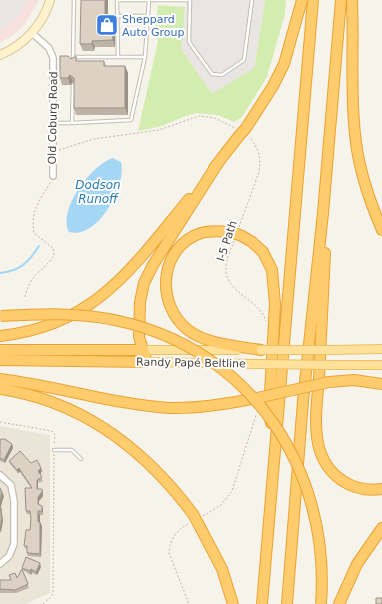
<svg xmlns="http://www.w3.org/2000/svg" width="382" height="604" viewBox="0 0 382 604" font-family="'DejaVu Sans',sans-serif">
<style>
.residential{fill:#ebe5d8}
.medical{fill:#f7e1de}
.green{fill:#d3edb1}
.parking{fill:#e8e5e2}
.water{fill:#a4d6f6}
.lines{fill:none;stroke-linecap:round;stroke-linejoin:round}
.stream{stroke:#a4d6f6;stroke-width:2}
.lane-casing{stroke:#c6bdaf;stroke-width:4.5}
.street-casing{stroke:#c6bdaf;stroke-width:8}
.secondary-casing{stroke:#d9c798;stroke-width:10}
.primary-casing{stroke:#ecc162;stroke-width:10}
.highway-casing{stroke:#e9a332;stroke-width:12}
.path{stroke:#c6b69c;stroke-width:1;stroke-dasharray:2 2;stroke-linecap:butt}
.lane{stroke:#fff;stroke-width:2.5}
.street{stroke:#fff;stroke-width:5.5}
.secondary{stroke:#fff2cc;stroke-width:8}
.primary{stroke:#ffe19b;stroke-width:8}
.highway{stroke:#ffcc6d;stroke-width:10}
.primary-bridge-casing{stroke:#ecc162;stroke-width:10;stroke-linecap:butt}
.highway-bridge-casing{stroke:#e9a332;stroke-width:12;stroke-linecap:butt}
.primary-bridge{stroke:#ffe19b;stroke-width:8}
.highway-bridge{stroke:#ffcc6d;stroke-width:10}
.wall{fill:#bdb4a7}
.shaded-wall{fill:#9a9288}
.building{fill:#dcd1c2;stroke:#9a9288}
.labels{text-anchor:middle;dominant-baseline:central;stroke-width:4;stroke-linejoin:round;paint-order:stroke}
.shop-label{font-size:11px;fill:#366cbe;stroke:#fff;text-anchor:start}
.street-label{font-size:11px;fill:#4b4338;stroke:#fff}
.water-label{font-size:12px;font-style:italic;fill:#267cb7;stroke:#fff}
</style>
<rect width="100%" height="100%" fill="#f6f3eb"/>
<path class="residential" d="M 0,426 L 50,435 L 50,593 L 26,604 L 0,604 Z"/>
<path class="medical" d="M 0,0 L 39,0 L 25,24 L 15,34 L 0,43 Z"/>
<path class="green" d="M 265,0 L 286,0 L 285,14 L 267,77 L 242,117 L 234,122 L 218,115 L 196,113 L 183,117 L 162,126 L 138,131 L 158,41 L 155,33 L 158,5 L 185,7 L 182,49 L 254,68 Z"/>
<path class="parking" d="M 0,0 L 28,0 L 19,16 L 0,31 Z
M 187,0 L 265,0 L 254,68 L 212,94 L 181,49 Z"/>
<path class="water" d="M 113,158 L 121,162 C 127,186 97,240 69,232 C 57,210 91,165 113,158 Z"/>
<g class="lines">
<path class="stream" d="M 0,273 C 20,271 28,263 39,246"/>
<g class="lane-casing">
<path id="lane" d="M 190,0 L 189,42 L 212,74 L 222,75 L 244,60 L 252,0
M 118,16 L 148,16
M 73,57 L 145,57
M 73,57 L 74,0
M 118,57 L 117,0 L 190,0
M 53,123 L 72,123 L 73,85
M 72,123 L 131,120 L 145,57 L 149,0
M 54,450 L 72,450 L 81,459"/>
</g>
<g class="street-casing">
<path id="street" d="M 32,33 L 49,48 L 53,58 L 53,176
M 0,475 L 11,485 L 14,501 L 14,544 L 9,556 L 0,564"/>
</g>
<g class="secondary-casing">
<path id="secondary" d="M 0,55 C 24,45 43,25 50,0"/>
</g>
<g class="primary-casing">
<path id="primary" d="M 142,350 L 237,350
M 332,350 L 382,349
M 147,362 L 260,364
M 330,365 L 382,365"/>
</g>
<g class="highway-casing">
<path id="highway" d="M 352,0 C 354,44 350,89 355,134 C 358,167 369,200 382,230
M 246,128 L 273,86 L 284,64 L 302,0
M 214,168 L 238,137
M 231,232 C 221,231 210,230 201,233 C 159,247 155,304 188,330 C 208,345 237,346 261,350
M 242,236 L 252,242 L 263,252 L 272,270 L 275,304 L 269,411 L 271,423
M 325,253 C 323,295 321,336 319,378 C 317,401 313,429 320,451 C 329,478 354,493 382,489
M 0,336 C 95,326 133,267 189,199
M 0,350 L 142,350
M 0,360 L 147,362 L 139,337 L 140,302 L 144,283 L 153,265 L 218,163
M 0,379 C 57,386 112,404 169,408 C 199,409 228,404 257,398
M 329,382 L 354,380 L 382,384
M 0,389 C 82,401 145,450 193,514
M 199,525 L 222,569 L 233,604
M 262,604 L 313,0
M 287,604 L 303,401 L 323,213 L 341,0
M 339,604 L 357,564 L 382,528"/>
</g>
<path class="path" d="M 59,150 L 94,139 L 159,130 L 199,116 L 215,118 L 235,128
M 239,227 L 259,172 C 261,157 259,148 249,137
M 234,241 C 231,249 226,259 226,268 C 225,293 259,299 266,321
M 25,297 C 30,272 45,271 54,255 L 53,248 L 34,233 C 30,212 40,199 51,182
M 0,422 L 52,431 L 55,435 L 54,445
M 203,516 L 221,505 L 232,491 L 256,415
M 188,524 C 176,530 170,540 169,553 L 189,604
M 43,604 L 51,597 L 53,593 L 54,454"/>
<use href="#lane" class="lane"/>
<use href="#street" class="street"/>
<use href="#secondary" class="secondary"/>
<use href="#primary" class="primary"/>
<use href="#highway" class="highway"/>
<g class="primary-bridge-casing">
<path id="primary-bridge" d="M 261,350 L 332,350
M 260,364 L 330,365"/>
</g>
<g class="highway-bridge-casing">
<path id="highway-bridge" d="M 238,137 L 246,128
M 231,232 L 242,236
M 1,316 C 40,314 80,312 119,321 C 252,350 331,471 321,604
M 257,398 L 329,382
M 193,514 L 199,525"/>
</g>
<use href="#primary-bridge" class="primary-bridge"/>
<use href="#highway-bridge" class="highway-bridge"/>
</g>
<path class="wall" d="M 108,0 L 108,16 L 115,23 L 115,47 L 95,47 L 94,51 L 83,51 L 80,44 Z
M 76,56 L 77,61 L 104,61 L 106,66 L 125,66 L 128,73 L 128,115 L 76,115 L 74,108 L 74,83 L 73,82 L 70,85 L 62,85 L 60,78 L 71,59 Z
M 0,441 L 12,444 L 13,448 L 5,463 L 0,461 Z
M 9,461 L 31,463 L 41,468 L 42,471 L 40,474 L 43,481 L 38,483 L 38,489 L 43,492 L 43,496 L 39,501 L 39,505 L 43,509 L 43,515 L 40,515 L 40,522 L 42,526 L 41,557 L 28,556 L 27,553 L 27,549 L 26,549 L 24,546 L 30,530 L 31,519 L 30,514 L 27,514 L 26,511 L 31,488 L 20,472 L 18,473 L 10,464 Z
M 41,567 L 37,575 L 32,573 L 31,575 L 24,571 L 22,568 Z
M 22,569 L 29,588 L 16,593 L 0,593 L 0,580 L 11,580 L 17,578 Z"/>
<path class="shaded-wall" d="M 105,0 L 108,0 L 108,23 L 105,16 Z
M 112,16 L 115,23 L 115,47 L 113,40 Z
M 92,41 L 95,47 L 94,51 L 92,44 Z
M 125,66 L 128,73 L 128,115 L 125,108 Z
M 70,75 L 73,82 L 70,85 L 68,78 Z
M 12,444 L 13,448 L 5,463 L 4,460 Z
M 19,468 L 20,472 L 18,473 L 17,470 Z
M 41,468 L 42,471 L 40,475 L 38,471 Z
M 37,480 L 38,483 L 38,492 L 37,489 Z
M 42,489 L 43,492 L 43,496 L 39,501 L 39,508 L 38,504 L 38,497 Z
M 2,492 L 4,496 L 1,506 L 3,521 L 1,533 L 0,530 L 0,503 Z
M 42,506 L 43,509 L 43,515 L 42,511 Z
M 38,511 L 40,515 L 40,525 L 38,522 Z
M 40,522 L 42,526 L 41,557 L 40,554 Z
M 40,563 L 41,567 L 37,575 L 36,572 Z
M 31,569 L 32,573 L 31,575 L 30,571 Z"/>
<path class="building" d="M 81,0 L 105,0 L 105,16 L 112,16 L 113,40 L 92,41 L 92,44 L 80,44 Z
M 60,56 L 68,56 L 71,59 L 76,56 L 76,61 L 104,61 L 104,66 L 125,66 L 125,108 L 74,108 L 74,78 L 70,75 L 68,78 L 60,78 Z
M 1,439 L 5,439 L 12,444 L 4,460 L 0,458 L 0,441 Z
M 20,451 L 31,463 L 37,460 L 41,468 L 38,471 L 42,477 L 37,480 L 37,489 L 42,489 L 42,492 L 38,497 L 38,504 L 42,506 L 42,511 L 38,511 L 38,522 L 40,522 L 40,554 L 27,553 L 27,546 L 24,546 L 26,530 L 30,530 L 31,519 L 30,511 L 26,511 L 25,488 L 32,488 L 19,468 L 17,470 L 9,461 Z
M 0,488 L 2,492 L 0,503 L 2,518 L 0,530 Z
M 26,557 L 40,563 L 36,572 L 31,569 L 30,571 L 22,568 Z
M 22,569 L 28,584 L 15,590 L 0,589 L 0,580 L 11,580 L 9,575 L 15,573 L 17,578 Z
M 376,598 L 382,598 L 382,604 L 376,604 Z"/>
<defs>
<g id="shop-square" transform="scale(1.15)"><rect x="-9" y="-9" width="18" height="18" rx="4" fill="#3f7fe0" stroke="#fff"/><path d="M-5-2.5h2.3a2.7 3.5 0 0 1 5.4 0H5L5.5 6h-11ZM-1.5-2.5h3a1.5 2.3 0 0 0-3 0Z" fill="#fff"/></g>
</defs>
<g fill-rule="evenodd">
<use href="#shop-square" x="107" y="25"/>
</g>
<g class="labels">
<g class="shop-label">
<text x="122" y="19">Sheppard<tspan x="122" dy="13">Auto Group</tspan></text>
</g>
<g class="street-label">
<text transform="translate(53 118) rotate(-89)">Old Coburg Road</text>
<text transform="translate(227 241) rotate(-72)">I-5 Path</text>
<text transform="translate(191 363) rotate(1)">Randy Papé Beltline</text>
</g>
<g class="water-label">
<text x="98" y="185">Dodson<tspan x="98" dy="14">Runoff</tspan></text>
</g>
</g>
</svg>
